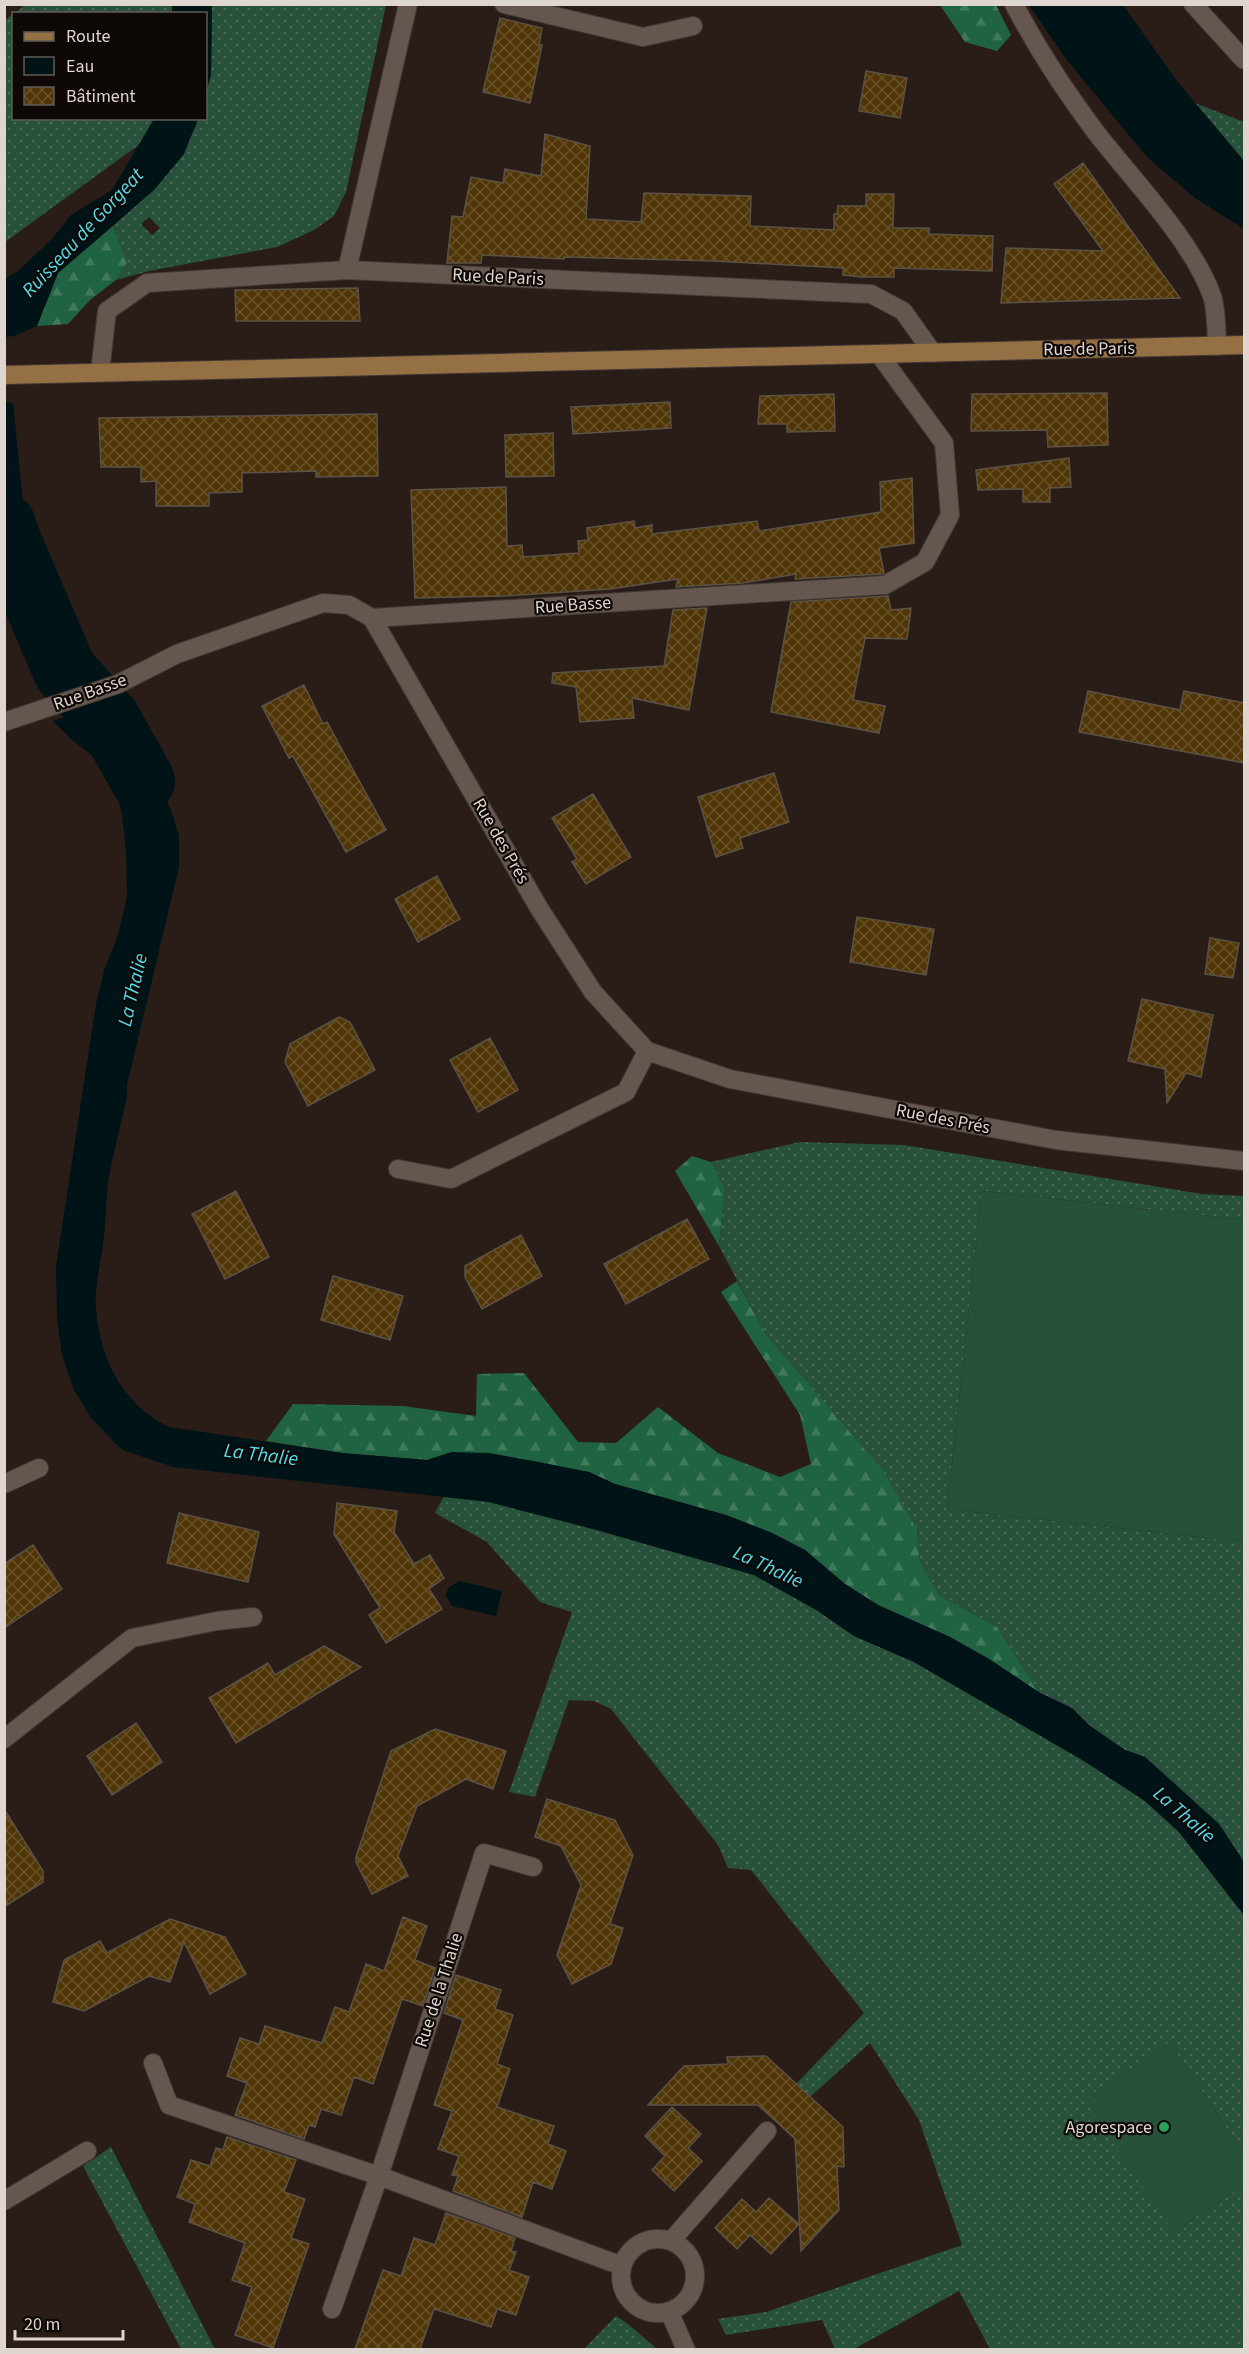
<svg xmlns="http://www.w3.org/2000/svg" width="1249" height="2354" viewBox="0 0 1249 2354" font-family="'Source Sans 3',sans-serif">
<style>
.grass{fill:url(#grass-dots);fill-rule:evenodd}
.forest{fill:url(#forest-firs)}
.pitch{fill:#28513b}
.water{fill:#001316}
.lines{fill:none;stroke-linecap:round;stroke-linejoin:round}
.river{stroke:#001316;stroke-width:64}
.building{fill:url(#building-cross-hatch);stroke:#5b5246;stroke-width:1.5}
.minor-casing{stroke:#433935;stroke-width:20}
.major-casing{stroke:#433935;stroke-width:20}
.minor{stroke:#65564f;stroke-width:18}
.major{stroke:#947044;stroke-width:18}
.leisure-dot{fill:#2e9e5b;stroke:#0e0907;stroke-width:2}
.labels{text-anchor:middle;dominant-baseline:central;stroke-width:4.5;stroke-linejoin:round;paint-order:stroke}
.street-label{font-size:18px;fill:#dfd6d2;stroke:#0e0907}
.poi-label{font-size:18px;fill:#dfd6d2;stroke:#0e0907;text-anchor:end}
.water-label{font-size:20px;font-style:italic;fill:#54dcea;stroke:#0e0907}
</style>
<defs>
<pattern id="grass-dots" width="8" height="8" patternUnits="userSpaceOnUse" patternTransform="scale(1.5)"><rect width="8" height="8" fill="#28513b"/><path d="M2 2h.1M6 6h.1" fill="none" stroke="#476956" stroke-width="1.8" stroke-linecap="round"/></pattern>
<pattern id="forest-firs" width="22" height="20" patternUnits="userSpaceOnUse" patternTransform="scale(1.5)"><rect width="22" height="20" fill="#206342"/><path d="M5 1l3.5 6h-7zM16 11l3.5 6h-7z" fill="#40795c"/></pattern>
<pattern id="building-cross-hatch" width="8" height="8" patternUnits="userSpaceOnUse" patternTransform="scale(1.5)"><rect width="8" height="8" fill="#503606"/><path d="M0 0l8 8M0 8l8-8" fill="none" stroke="#695229"/></pattern>
</defs>
<rect width="100%" height="100%" fill="#2a1d17"/>
<path class="grass" d="M 26,4 L 172,4 L 172,14 L 14,14 Z
M 212,5 L 386,5 L 346,192 L 334,216 L 314,230 L 277,247 L 149,271 L 116,280 L 127,263 L 113,226 L 155,189 L 195,128 L 198,119 L 206,118 L 206,92 L 211,75 ZM 149,217 L 160,228 L 152,235 L 141,224 Z
M 13,14 L 14,118 L 154,119 L 140,144 L 5,242 L 4,21 Z
M 1195,103 L 1244,122 L 1244,161 Z
M 800,1142 L 904,1145 L 1202,1194 L 1244,1196 L 1244,1220 L 982,1191 L 947,1509 L 1244,1542 L 1244,1862 L 1219,1824 L 1145,1757 L 1125,1750 L 1090,1726 L 1072,1708 L 1040,1693 L 997,1627 L 939,1595 L 920,1562 L 917,1530 L 800,1375 L 767,1336 L 719,1246 L 725,1188 L 711,1162 Z
M 444,1496 L 489,1502 L 593,1529 L 754,1575 L 818,1611 L 854,1636 L 914,1662 L 1084,1761 L 1145,1801 L 1179,1832 L 1244,1915 L 1244,2154 L 1169,2042 L 1173,2232 L 1244,2185 L 1244,2349 L 990,2349 L 959,2291 L 854,2349 L 835,2349 L 822,2320 L 726,2335 L 718,2319 L 766,2312 L 962,2245 L 919,2120 L 870,2043 L 810,2097 L 796,2084 L 864,2013 L 751,1870 L 728,1868 L 718,1845 L 611,1709 L 594,1701 L 569,1700 L 535,1797 L 509,1792 L 572,1612 L 540,1602 L 487,1542 L 435,1513 Z
M 111,2147 L 215,2349 L 181,2349 L 83,2166 Z
M 616,2316 L 628,2324 L 657,2349 L 614,2350 L 612,2348 L 609,2349 L 584,2349 Z"/>
<path class="forest" d="M 940,5 L 996,5 L 1011,35 L 997,51 L 965,42 Z
M 113,226 L 127,263 L 116,280 L 90,300 L 68,324 L 37,326 L 58,273 Z
M 692,1156 L 711,1162 L 725,1188 L 719,1246 L 675,1171 Z
M 737,1281 L 767,1336 L 884,1472 L 917,1530 L 920,1562 L 939,1595 L 997,1627 L 1040,1693 L 989,1659 L 950,1637 L 878,1605 L 845,1584 L 805,1550 L 772,1533 L 726,1515 L 615,1484 L 589,1472 L 452,1452 L 427,1460 L 342,1453 L 266,1441 L 293,1404 L 403,1406 L 476,1416 L 477,1374 L 524,1373 L 578,1442 L 616,1443 L 658,1407 L 718,1453 L 780,1477 L 811,1464 L 800,1415 L 721,1292 Z"/>
<path class="pitch" d="M 982,1191 L 1244,1220 L 1244,1542 L 947,1509 Z
M 1169,2042 L 1244,2154 L 1244,2185 L 1173,2232 L 1084,2100 Z"/>
<path class="water" d="M 172,5 L 212,5 L 211,75 L 206,92 L 206,14 L 172,13 Z
M 1029,5 L 1123,5 L 1177,81 L 1244,161 L 1244,229 L 1195,198 L 1147,157 L 1066,59 Z
M 154,119 L 198,119 L 184,154 L 155,189 L 58,273 L 37,326 L 14,336 L 5,337 L 5,279 L 19,270 L 52,239 L 71,215 L 112,190 Z
M 4,402 L 13,403 L 23,503 L 51,581 L 101,675 L 45,694 L 5,601 Z
M 110,701 L 137,755 L 170,807 L 179,836 L 179,867 L 127,1085 L 127,1097 C 121,1123 114,1150 109,1177 C 106,1197 106,1217 104,1236 C 102,1259 94,1286 96,1309 C 100,1359 122,1404 169,1427 L 342,1453 L 427,1460 L 452,1452 L 489,1453 L 539,1462 L 589,1472 L 615,1484 L 726,1515 L 772,1533 L 805,1550 L 845,1584 L 878,1605 L 950,1637 L 989,1659 L 1040,1693 L 1072,1708 L 1090,1726 L 1125,1750 L 1145,1757 L 1219,1824 L 1244,1862 L 1244,1915 L 1179,1832 L 1145,1801 L 1084,1761 L 914,1662 L 854,1636 L 818,1611 L 754,1575 L 593,1529 L 489,1502 L 173,1467 L 123,1450 L 116,1444 L 91,1418 L 73,1388 L 62,1355 L 57,1320 L 56,1266 L 96,1004 L 105,967 L 117,938 L 127,897 L 126,852 L 122,815 L 115,784 L 102,763 L 72,740 L 53,721 Z
M 459,1581 L 502,1591 L 496,1616 L 452,1606 L 446,1596 L 448,1588 Z"/>
<g class="lines">
<path class="river" d="M 4,525 L 6,533 L 65,671 L 109,720 L 143,781"/>
</g>
<path class="building" d="M 500,18 L 542,28 L 539,45 L 542,45 L 530,103 L 483,92 Z
M 866,71 L 907,78 L 900,118 L 859,111 Z
M 545,134 L 590,146 L 586,219 L 641,222 L 644,193 L 751,196 L 750,226 L 834,230 L 834,214 L 837,214 L 838,206 L 866,206 L 866,194 L 894,194 L 893,228 L 929,228 L 929,234 L 993,236 L 992,271 L 894,268 L 894,277 L 863,277 L 843,275 L 843,268 L 714,261 L 564,257 L 564,259 L 482,255 L 481,263 L 447,263 L 452,216 L 463,217 L 471,177 L 503,183 L 505,169 L 541,176 Z
M 1083,163 L 1127,225 L 1180,298 L 1001,303 L 1006,248 L 1103,251 L 1054,184 Z
M 358,288 L 360,321 L 236,321 L 235,290 Z
M 1107,393 L 1108,445 L 1048,447 L 1047,430 L 971,431 L 972,394 Z
M 834,394 L 835,431 L 787,432 L 787,424 L 758,424 L 760,396 Z
M 670,402 L 671,428 L 573,434 L 571,407 Z
M 377,414 L 378,476 L 316,477 L 316,471 L 242,473 L 242,492 L 209,493 L 209,506 L 156,506 L 156,481 L 141,482 L 141,467 L 101,467 L 99,418 Z
M 553,433 L 554,476 L 506,477 L 505,435 Z
M 1069,458 L 1071,487 L 1050,488 L 1050,502 L 1023,502 L 1023,489 L 978,490 L 976,470 Z
M 912,478 L 914,543 L 879,548 L 884,573 L 882,574 L 795,579 L 796,574 L 743,583 L 676,587 L 678,579 L 610,589 L 503,596 L 415,598 L 411,490 L 506,487 L 507,546 L 522,545 L 523,557 L 579,553 L 578,541 L 588,540 L 587,528 L 634,521 L 635,528 L 652,525 L 652,534 L 757,521 L 759,531 L 881,512 L 880,482 Z
M 888,596 L 891,610 L 911,608 L 907,639 L 865,638 L 853,700 L 885,706 L 879,733 L 771,712 L 791,602 Z
M 707,608 L 689,710 L 632,698 L 634,718 L 580,722 L 576,687 L 552,683 L 553,673 L 664,666 L 673,610 Z
M 304,685 L 323,724 L 327,722 L 386,830 L 346,852 L 293,756 L 289,758 L 262,706 Z
M 1088,691 L 1180,710 L 1184,691 L 1245,703 L 1245,763 L 1079,732 Z
M 774,773 L 789,822 L 740,838 L 743,848 L 716,857 L 698,797 Z
M 593,794 L 631,857 L 586,884 L 572,862 L 577,859 L 552,818 Z
M 437,876 L 460,919 L 418,942 L 395,899 Z
M 857,917 L 934,929 L 926,975 L 850,962 Z
M 1210,938 L 1239,943 L 1233,978 L 1205,974 Z
M 1142,999 L 1213,1015 L 1201,1077 L 1186,1073 L 1167,1103 L 1165,1069 L 1128,1061 Z
M 339,1017 L 350,1022 L 375,1070 L 308,1106 L 285,1062 L 290,1044 Z
M 490,1038 L 518,1090 L 478,1112 L 450,1060 Z
M 236,1191 L 269,1257 L 225,1279 L 192,1214 Z
M 687,1219 L 709,1259 L 626,1304 L 604,1264 Z
M 521,1235 L 542,1276 L 482,1309 L 465,1277 L 465,1266 Z
M 333,1276 L 403,1296 L 390,1340 L 321,1320 Z
M 337,1503 L 397,1511 L 394,1532 L 414,1564 L 430,1555 L 444,1578 L 429,1589 L 442,1609 L 386,1643 L 369,1615 L 380,1608 L 334,1534 Z
M 179,1513 L 259,1532 L 248,1582 L 167,1563 Z
M 33,1545 L 62,1589 L 4,1628 L 4,1564 Z
M 324,1646 L 361,1667 L 236,1743 L 209,1698 L 268,1663 L 275,1675 Z
M 136,1723 L 162,1762 L 112,1795 L 87,1756 Z
M 435,1729 L 506,1751 L 493,1789 L 466,1779 L 417,1806 L 398,1856 L 408,1876 L 372,1894 L 356,1862 L 356,1857 L 391,1751 Z
M 547,1799 L 615,1820 L 633,1855 L 610,1924 L 623,1928 L 611,1964 L 572,1984 L 557,1955 L 581,1885 L 561,1846 L 535,1837 Z
M 4,1809 L 43,1871 L 43,1882 L 4,1907 Z
M 403,1917 L 427,1926 L 415,1960 L 435,1968 L 423,2006 L 402,1999 L 373,2084 L 354,2077 L 341,2115 L 321,2109 L 315,2127 L 309,2125 L 304,2139 L 235,2115 L 247,2083 L 227,2076 L 240,2038 L 259,2044 L 265,2026 L 322,2043 L 335,2007 L 349,2012 L 366,1964 L 384,1971 Z
M 170,1919 L 225,1937 L 246,1974 L 210,1994 L 184,1942 L 170,1982 L 149,1976 L 84,2011 L 53,2002 L 64,1960 L 100,1941 L 107,1953 Z
M 456,1975 L 501,1990 L 495,2009 L 513,2015 L 497,2064 L 510,2069 L 497,2107 L 554,2126 L 548,2144 L 566,2151 L 552,2189 L 533,2182 L 522,2217 L 453,2191 L 458,2176 L 452,2175 L 459,2156 L 438,2149 L 452,2111 L 434,2105 L 463,2020 L 444,2013 Z
M 766,2056 L 843,2127 L 844,2167 L 837,2166 L 839,2210 L 801,2251 L 795,2139 L 779,2124 L 758,2105 L 648,2105 L 684,2066 L 728,2064 L 727,2057 Z
M 672,2107 L 701,2134 L 688,2148 L 702,2161 L 674,2191 L 652,2170 L 665,2156 L 645,2136 Z
M 227,2137 L 296,2160 L 284,2192 L 305,2199 L 291,2238 L 309,2244 L 273,2348 L 235,2335 L 252,2287 L 232,2280 L 245,2243 L 189,2222 L 195,2204 L 177,2197 L 191,2160 L 210,2166 L 216,2148 L 223,2150 Z
M 769,2198 L 799,2224 L 771,2254 L 750,2235 L 737,2249 L 715,2228 L 742,2199 L 756,2212 Z
M 446,2213 L 515,2238 L 511,2251 L 516,2252 L 509,2270 L 529,2277 L 516,2315 L 497,2309 L 491,2327 L 434,2309 L 420,2349 L 355,2349 L 383,2270 L 401,2276 L 414,2238 L 435,2245 Z"/>
<g class="lines">
<g class="minor-casing">
<path id="minor" d="M 504,4 L 643,37 L 693,26
M 1014,4 C 1038,50 1067,94 1098,135 C 1134,181 1193,242 1212,296 C 1217,311 1216,330 1217,346
M 1193,4 L 1244,60
M 347,270 L 408,4
M 100,372 L 107,311 L 147,283 L 347,270 L 871,294 L 903,311 L 933,353
M 372,618 L 539,908 L 593,992 L 647,1051 L 730,1079 L 1056,1140 L 1244,1161
M 4,722 L 118,684 L 177,654 L 323,603 L 349,605 L 372,618 L 885,585 L 925,562 L 950,515 L 944,443 L 879,354
M 398,1169 L 451,1179 L 626,1092 L 647,1051
M 4,1484 L 39,1468
M 4,1739 L 132,1638 L 217,1621 L 253,1617
M 153,2063 L 169,2105 L 379,2176 L 622,2266
M 4,2201 L 87,2151
M621 2276a37 37 0 1 1 74 0a37 37 0 1 1-74 0Z
M 671,2241 L 767,2131
M 332,2309 L 379,2176 L 484,1853 L 533,1867
M 669,2311 L 686,2350"/>
</g>
<g class="major-casing">
<path id="major" d="M 4,375 L 1244,345"/>
</g>
<use href="#minor" class="minor"/>
<use href="#major" class="major"/>
</g>
<circle class="leisure-dot" cx="1164" cy="2127" r="6"/>
<g class="labels">
<g class="street-label">
<text transform="translate(498 277) rotate(3)">Rue de Paris</text>
<text transform="translate(1089 349) rotate(-1)">Rue de Paris</text>
<text transform="translate(573 605) rotate(-4)">Rue Basse</text>
<text transform="translate(90 692) rotate(-20)">Rue Basse</text>
<text transform="translate(501 841) rotate(60)">Rue des Prés</text>
<text transform="translate(943 1119) rotate(11)">Rue des Prés</text>
<text transform="translate(439 1990) rotate(-72)">Rue de la Thalie</text>
</g>
<g class="poi-label">
<text x="1152" y="2127">Agorespace</text>
</g>
<g class="water-label">
<text transform="translate(83 233) rotate(-47)">Ruisseau de Gorgeat</text>
<text transform="translate(133 990) rotate(-77)">La Thalie</text>
<text transform="translate(261 1455) rotate(7)">La Thalie</text>
<text transform="translate(768 1567) rotate(25)">La Thalie</text>
<text transform="translate(1184 1815) rotate(41)">La Thalie</text>
</g>
</g>
<rect width="1249" height="2354" fill="none" stroke="#dfd6d2" stroke-width="12"/>
<rect x="12" y="12" width="195" height="108" fill="#0e0907" stroke="#625b58" stroke-width="1.5"/>
<rect x="24" y="32" width="30" height="9" fill="#947044" stroke="#625b58" stroke-width="1.5"/>
<text x="66" y="42" font-size="18" fill="#dfd6d2">Route</text>
<rect x="24" y="57" width="30" height="18" fill="#001316" stroke="#625b58" stroke-width="1.5"/>
<text x="66" y="72" font-size="18" fill="#dfd6d2">Eau</text>
<rect x="24" y="87" width="30" height="18" fill="url(#building-cross-hatch)" stroke="#625b58" stroke-width="1.5"/>
<text x="66" y="102" font-size="18" fill="#dfd6d2">Bâtiment</text>
<path d="M15 2330v9h108v-9" fill="none" stroke="#dfd6d2" stroke-width="3"/>
<text x="24" y="2330" font-size="18" fill="#dfd6d2" stroke="#0e0907" stroke-width="4.5" paint-order="stroke">20 m</text>
</svg>
